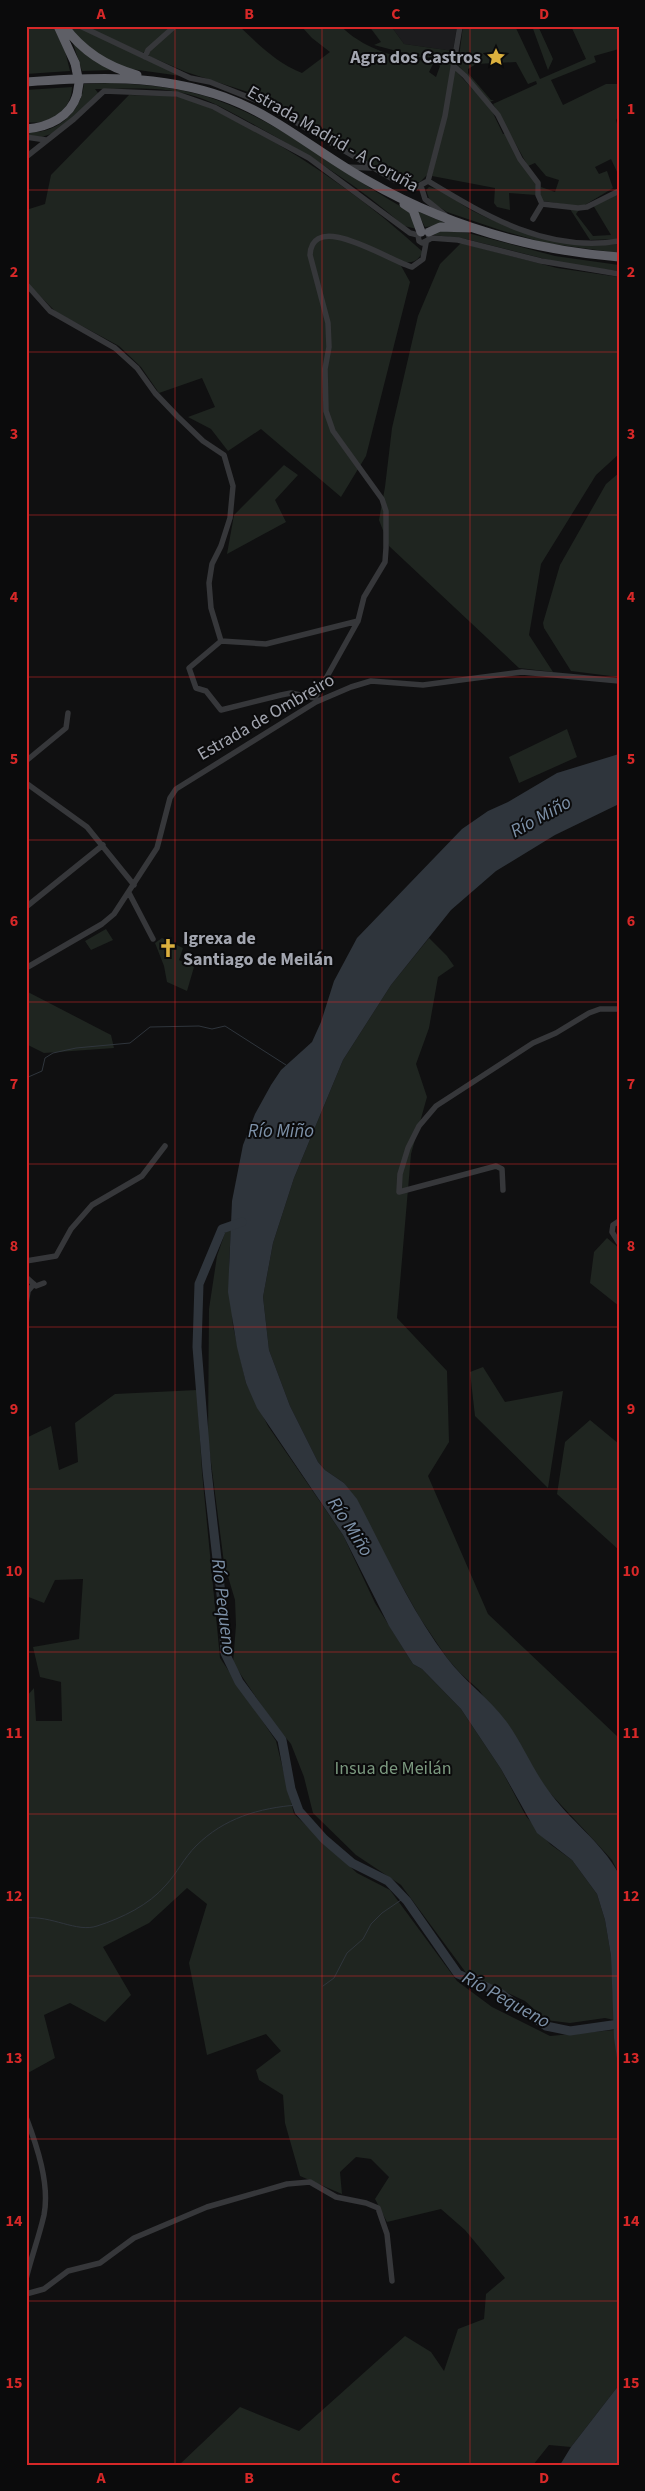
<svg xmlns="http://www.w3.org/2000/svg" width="645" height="2491" viewBox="0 0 645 2491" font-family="'Source Sans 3',sans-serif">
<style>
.built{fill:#1c1c1e}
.green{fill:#1f2520}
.water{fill:#2f353c}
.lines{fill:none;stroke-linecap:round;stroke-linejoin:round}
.stream{stroke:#2f353c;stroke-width:1}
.river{stroke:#2f353c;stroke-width:9}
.minor{stroke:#36373a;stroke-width:5.5}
.highway{stroke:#5e5f66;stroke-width:9}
.highway-bridge{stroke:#5e5f66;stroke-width:9}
.grid{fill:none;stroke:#d62828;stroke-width:1;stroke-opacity:0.55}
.labels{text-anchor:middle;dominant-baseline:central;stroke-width:4;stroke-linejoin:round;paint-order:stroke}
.poi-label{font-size:18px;font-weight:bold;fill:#a3a6b0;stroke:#0b0b0c;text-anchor:end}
.street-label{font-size:18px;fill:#a3a6b0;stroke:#0b0b0c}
.park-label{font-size:18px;fill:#7b997f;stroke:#0b0b0c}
.water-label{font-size:19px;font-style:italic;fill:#7d91a8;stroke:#0b0b0c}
.neatline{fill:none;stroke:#d62828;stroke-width:2}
.grid-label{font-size:16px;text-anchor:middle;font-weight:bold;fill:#d62828}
</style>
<rect width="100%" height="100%" fill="#101011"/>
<path class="built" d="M 391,26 L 457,26 L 453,51 L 404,44 Z"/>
<path class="green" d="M 26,26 L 53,26 L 65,51 L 70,71 L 26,74 Z
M 67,26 L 76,26 L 181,76 L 124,68 L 90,50 Z
M 84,26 L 172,26 L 143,53 Z
M 178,26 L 239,26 C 259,45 277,63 302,73 L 330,52 L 312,38 L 301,26 L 341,26 C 361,48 405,63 435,60 L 429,72 L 436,77 L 440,66 L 438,64 L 440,58 L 447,58 L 452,61 L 443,117 L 427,175 L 420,182 L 414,182 L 389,174 L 264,100 L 248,92 L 186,72 L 149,56 L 149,51 Z
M 369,26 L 391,26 L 404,44 L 453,51 L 452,55 L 423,58 L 374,45 L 381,42 Z
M 463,26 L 515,26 L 540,79 L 586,59 L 571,26 L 619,26 L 619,49 L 594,56 L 596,62 L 551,80 L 563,105 L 606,84 L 619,84 L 619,116 L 616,120 L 619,132 L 619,176 L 611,159 L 595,167 L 599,174 L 607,171 L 613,188 L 585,205 L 576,206 L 543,201 L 540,196 L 541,187 L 555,192 L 559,180 L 546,176 L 535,163 L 528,166 L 493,104 L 537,84 L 536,81 L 528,84 L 516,62 L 476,64 L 468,69 L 468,73 L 491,100 L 494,100 L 490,102 L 458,65 Z
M 532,26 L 538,26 L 553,59 L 548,70 Z
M 72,40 L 114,70 L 82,71 Z
M 455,70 L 491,109 L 503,134 L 506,133 L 535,182 L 536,195 L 509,193 L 510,210 L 497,207 L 494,203 L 495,188 L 432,176 Z
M 110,83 C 142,84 174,87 205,96 C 280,119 342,175 411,212 L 417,229 L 404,226 C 358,185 304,151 249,122 C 229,111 209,99 187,94 C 158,86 125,89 95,89 L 99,94 L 54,133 L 42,137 L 26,135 L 26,132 C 56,135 81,113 84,84 Z
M 72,87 C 72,110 49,126 26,122 L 26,90 Z
M 129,95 C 145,96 163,94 179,97 C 202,102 224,115 245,126 C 311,161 368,202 423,252 C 416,263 412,263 399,262 L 410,282 L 366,456 L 341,497 L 261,429 L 228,451 L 211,429 L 188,417 L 215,407 L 202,378 L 159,393 L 141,367 L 119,346 L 56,312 L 26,282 L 26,210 L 45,204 L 51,175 Z
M 429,187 C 445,190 459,204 473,211 C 519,234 566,248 619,244 L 619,253 L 545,243 L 500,230 L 447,212 L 430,201 L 426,190 Z
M 619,193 L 619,239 L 590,240 L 570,209 L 579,210 L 576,214 L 593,236 L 611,235 L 593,205 Z
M 417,211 L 450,225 L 425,227 Z
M 438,230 L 468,233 L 555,256 L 619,265 L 619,271 L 569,265 L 466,239 L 434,235 Z
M 461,243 L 557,268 L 619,277 L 619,454 L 596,475 L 541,564 L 529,635 L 553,672 L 519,668 L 389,546 L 379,520 L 385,487 L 392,428 L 418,316 L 440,264 Z
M 284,465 L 298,475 L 275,500 L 286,522 L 227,554 L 234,515 Z
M 619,473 L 619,677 L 571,671 L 544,628 L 543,623 L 560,565 L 606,484 Z
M 567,729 L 577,757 L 519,783 L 509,757 Z
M 106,929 L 113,940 L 91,950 L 85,941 Z
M 162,938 L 183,948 L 179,960 L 194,967 L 187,991 L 167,982 L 164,966 L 155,943 Z
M 429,938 L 447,956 L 454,966 L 438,977 L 429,1028 L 416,1064 L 427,1097 L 411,1154 L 397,1318 L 447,1371 L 449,1442 L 428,1476 L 488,1614 L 619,1738 L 619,1874 L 612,1860 L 590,1836 L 548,1791 L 479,1690 L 460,1673 L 447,1658 L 420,1618 L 344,1483 L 325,1470 L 318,1462 L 290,1406 L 269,1350 L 263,1297 L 273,1243 L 294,1178 L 343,1060 L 391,985 Z
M 26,991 L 111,1035 L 114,1048 L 44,1053 L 26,1044 Z
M 231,1229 L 229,1263 L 233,1326 L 246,1383 L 268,1426 L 343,1535 L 375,1603 L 413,1664 L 422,1669 L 461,1709 L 501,1769 L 526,1816 L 550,1844 L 572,1860 L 597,1894 L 605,1920 L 611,1956 L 614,2020 L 605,2018 L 570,2023 L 546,2020 L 525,2001 L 467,1974 L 401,1885 L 356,1855 L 313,1813 L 304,1777 L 291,1744 L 272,1721 L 233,1663 L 236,1625 L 235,1600 L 224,1563 L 208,1439 L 209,1309 L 217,1256 L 226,1230 Z
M 607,1238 L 619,1248 L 619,1306 L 590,1283 L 594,1252 Z
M 483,1367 L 505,1402 L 563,1391 L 548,1488 L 475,1416 L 470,1372 Z
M 197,1390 L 202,1472 L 220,1658 L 276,1741 L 294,1814 L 357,1873 L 390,1890 L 457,1981 L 492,2007 L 550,2036 L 614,2030 L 619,2072 L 619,2385 L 571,2447 L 549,2445 L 533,2465 L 179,2465 L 240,2407 L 299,2431 L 405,2336 L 431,2352 L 444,2371 L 458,2329 L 484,2319 L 486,2294 L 505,2278 L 465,2230 L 441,2209 L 387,2222 L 375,2199 L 389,2177 L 371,2159 L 356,2157 L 340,2172 L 342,2194 L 300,2176 L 285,2123 L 283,2095 L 259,2080 L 256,2070 L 281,2051 L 266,2034 L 207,2055 L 189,1963 L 207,1904 L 187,1888 L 149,1923 L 103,1947 L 131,1995 L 105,2022 L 70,2003 L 44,2015 L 55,2058 L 26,2074 L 26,1697 L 34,1688 L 36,1721 L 62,1721 L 61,1682 L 40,1677 L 33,1647 L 79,1639 L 83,1579 L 55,1580 L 44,1603 L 26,1596 L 26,1438 L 51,1426 L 59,1470 L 78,1462 L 75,1423 L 115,1394 Z
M 590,1420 L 619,1444 L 619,1550 L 557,1494 L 565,1442 Z"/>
<path class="water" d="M 619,754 L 619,804 L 555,835 L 496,871 L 451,910 L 391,985 L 343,1060 L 294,1178 L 273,1243 L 263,1297 L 269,1350 L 290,1406 L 318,1462 L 325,1470 L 344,1483 L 357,1499 C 385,1552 410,1609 447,1658 C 464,1681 489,1698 506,1721 C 522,1743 532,1768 548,1790 C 569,1820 601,1841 619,1874 L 619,2072 L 614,2038 L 611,1956 L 605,1920 L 597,1894 L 572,1860 L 537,1833 L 501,1769 L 461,1709 L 422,1669 L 413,1664 L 389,1626 L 343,1535 L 257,1408 L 246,1383 L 237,1347 L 228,1292 L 232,1201 L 243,1145 L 255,1114 L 271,1085 L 281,1070 L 312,1042 L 321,1022 L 334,981 L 357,938 L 462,829 L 488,811 L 508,802 L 557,773 Z
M 619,2385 L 619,2465 L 560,2465 L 571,2447 Z"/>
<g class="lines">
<path class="stream" d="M 26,1078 L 42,1071 L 45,1058 L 53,1053 L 76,1048 L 130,1043 L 150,1027 L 199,1026 L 212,1029 L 225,1026 L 286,1065
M 26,1918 C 51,1915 77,1933 97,1926 C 122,1918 149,1905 166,1885 C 177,1873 184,1858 196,1846 C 224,1818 259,1808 297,1805
M 323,1986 L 334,1978 L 347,1953 L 363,1939 L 371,1924 L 382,1913 L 404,1898"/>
<path class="river" d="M 242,1222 L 222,1229 L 199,1284 L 197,1347 L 207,1471 L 222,1603 L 225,1653 L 239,1682 L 282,1740 L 291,1789 L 299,1811 L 324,1839 L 352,1863 L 388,1881 L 407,1901 L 458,1974 L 500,1993 L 546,2026 L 570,2031 L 619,2024"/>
<path class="minor" d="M 80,26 L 190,78 L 210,82 L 263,103 L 394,180 L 417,187 L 428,181 C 486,216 547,253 619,241
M 145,57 L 148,50 L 175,26
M 454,66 L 465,76 L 498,115 L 520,159 L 538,183 L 538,195 L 542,204 L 578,208 L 587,207 L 619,191
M 26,137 L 46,140
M 26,157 L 74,119 L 104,91 L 177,94 L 214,107 L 309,158 L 410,233 L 418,235 L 421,232 L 427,231 L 430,239 L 422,243 L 419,241 L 418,235
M 346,167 L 371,168
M 428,181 L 445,116 L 460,26
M 421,186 L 425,199 L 445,215
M 533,219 L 542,204
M 431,238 L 458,240 L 541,261 L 619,274
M 26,284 L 50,311 L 115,348 L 137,368 L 155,393 L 177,416 L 203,441 L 224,455 L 233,486 L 230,518 L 221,546 L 212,564 L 209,583 L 211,608 L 221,641 L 266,644 L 358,621
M 221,641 L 189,668 L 196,688 L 206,691 L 221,710 L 281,695 L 291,693 L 315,698
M 316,702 L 315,698 L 358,621 L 364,597 L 385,562 L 386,548 L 386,511 L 382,499 L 333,431 L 326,411 L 325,369 L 329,347 L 328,323 L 310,255 C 312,209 391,262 412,267 L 423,259 L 426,243
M 26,761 L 66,728 L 68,713
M 26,783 L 87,827 L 134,885
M 129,893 L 153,939
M 26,907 L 103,845
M 26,968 L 102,924 L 114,914 L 157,848 L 170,798 L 176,789 L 316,702 L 351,687 L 371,681 L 423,685 L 522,672 L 619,681
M 503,1190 L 502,1169 L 496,1166 L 399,1192 L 400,1174 L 408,1148 L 419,1126 L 436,1106 L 533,1043 L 556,1033 L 589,1013 L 600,1009 L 619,1009
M 619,1221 L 613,1225 L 612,1232 L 619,1243
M 26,1261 L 56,1256 L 71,1229 L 92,1205 L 142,1176 L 165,1146
M 26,1277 L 36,1286 L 44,1283
M 26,1304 L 28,1291 L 34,1284
M 26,2117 C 37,2146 50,2184 44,2215 C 39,2237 31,2258 26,2279
M 26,2294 L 44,2289 L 68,2271 L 100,2263 L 134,2238 L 207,2207 L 287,2184 L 310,2182 L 336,2197 L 366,2203 L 378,2208 L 387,2234 L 392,2281"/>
<path class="highway" d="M 58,26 L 75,63
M 64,26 C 83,52 107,67 137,75
M 26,82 C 94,77 159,74 224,97 C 277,116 319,154 368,181 C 445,225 531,250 619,257
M 26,129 C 49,127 70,117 77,95
M 404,204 L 413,210 L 421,232
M 429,232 L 440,227 L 469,228"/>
<path class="highway-bridge" d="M 75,63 L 79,83 L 77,95"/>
</g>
<path class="grid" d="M 175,26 L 175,2465M 322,26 L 322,2465M 470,26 L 470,2465M 26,190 L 619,190M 26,352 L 619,352M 26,515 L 619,515M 26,677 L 619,677M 26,840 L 619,840M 26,1002 L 619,1002M 26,1164 L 619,1164M 26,1327 L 619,1327M 26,1489 L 619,1489M 26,1652 L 619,1652M 26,1814 L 619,1814M 26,1976 L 619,1976M 26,2139 L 619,2139M 26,2301 L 619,2301"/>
<defs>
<g id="sight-bare" transform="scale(1.5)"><path d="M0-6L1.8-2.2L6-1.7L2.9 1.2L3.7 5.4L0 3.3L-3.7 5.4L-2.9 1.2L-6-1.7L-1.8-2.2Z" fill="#dbb03e" stroke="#0b0b0c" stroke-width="2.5" paint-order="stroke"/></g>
<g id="church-bare" transform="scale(1.5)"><path d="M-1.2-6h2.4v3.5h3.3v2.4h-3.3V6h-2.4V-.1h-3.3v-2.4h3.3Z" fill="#dbb03e" stroke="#0b0b0c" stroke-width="2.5" paint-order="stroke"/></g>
</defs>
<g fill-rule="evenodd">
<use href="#sight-bare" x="496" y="57"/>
<use href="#church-bare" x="168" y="948"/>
</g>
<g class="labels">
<g class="poi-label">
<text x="481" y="57">Agra dos Castros</text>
<text x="183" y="938" text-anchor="start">Igrexa de<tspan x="183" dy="21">Santiago de Meilán</tspan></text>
</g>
<g class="street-label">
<text transform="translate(333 139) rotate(30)">Estrada Madrid - A Coruña</text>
<text transform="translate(266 717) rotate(-30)">Estrada de Ombreiro</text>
</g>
<g class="park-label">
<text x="393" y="1768">Insua de Meilán</text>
</g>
<g class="water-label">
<text transform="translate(541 817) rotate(-29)">Río Miño</text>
<text x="281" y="1131">Río Miño</text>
<text transform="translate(350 1527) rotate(57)">Río Miño</text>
<text transform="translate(223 1607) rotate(83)">Río Pequeno</text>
<text transform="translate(506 2000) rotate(29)">Río Pequeno</text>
</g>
</g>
<rect width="645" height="2491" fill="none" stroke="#0b0b0c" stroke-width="55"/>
<rect x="28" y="28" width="590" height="2436" class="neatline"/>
<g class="grid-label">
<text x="101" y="19">A</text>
<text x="249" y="19">B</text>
<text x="396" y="19">C</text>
<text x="544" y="19">D</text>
<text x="14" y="114">1</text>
<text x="631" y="114">1</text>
<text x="14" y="277">2</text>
<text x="631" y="277">2</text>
<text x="14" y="439">3</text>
<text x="631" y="439">3</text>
<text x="14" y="602">4</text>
<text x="631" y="602">4</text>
<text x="14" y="764">5</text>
<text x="631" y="764">5</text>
<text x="14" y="926">6</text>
<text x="631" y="926">6</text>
<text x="14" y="1089">7</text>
<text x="631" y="1089">7</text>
<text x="14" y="1251">8</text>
<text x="631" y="1251">8</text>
<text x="14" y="1414">9</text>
<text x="631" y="1414">9</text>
<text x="14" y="1576">10</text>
<text x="631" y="1576">10</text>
<text x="14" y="1738">11</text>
<text x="631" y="1738">11</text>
<text x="14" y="1901">12</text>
<text x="631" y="1901">12</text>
<text x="14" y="2063">13</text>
<text x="631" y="2063">13</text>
<text x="14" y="2226">14</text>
<text x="631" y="2226">14</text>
<text x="14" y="2388">15</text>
<text x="631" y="2388">15</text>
<text x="101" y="2483">A</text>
<text x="249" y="2483">B</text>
<text x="396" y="2483">C</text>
<text x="544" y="2483">D</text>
</g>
</svg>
